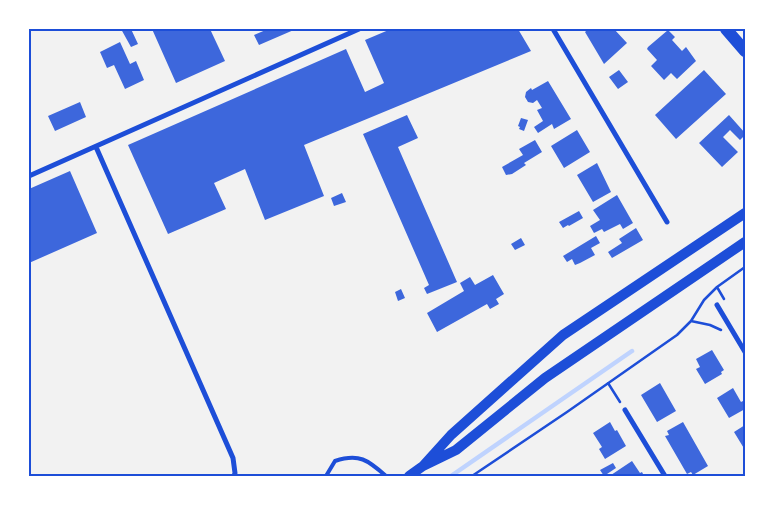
<svg xmlns="http://www.w3.org/2000/svg" width="774" height="505" viewBox="0 0 774 505" font-family="Literata,serif">
<style>
.lines{fill:none;stroke-linecap:round;stroke-linejoin:round}
.stream{stroke:#bfd3fe;stroke-width:4.5}
.building{fill:#3d67dc}
.path{stroke:#1d4ed8;stroke-width:2.5}
.service{stroke:#1d4ed8;stroke-width:4}
.minor{stroke:#1d4ed8;stroke-width:5}
.secondary{stroke:#1d4ed8;stroke-width:10}
.primary{stroke:#1d4ed8;stroke-width:12}
.neatline{fill:none;stroke:#1d4ed8;stroke-width:2}
</style>
<rect width="100%" height="100%" fill="#f2f2f2"/>
<g class="lines">
<path class="stream" d="M 451,476 L 632,351"/>
</g>
<path class="building" d="M 121,29 L 131,29 L 138,44 L 131,47 Z
M 152,29 L 210,29 L 225,61 L 176,83 Z
M 268,29 L 296,29 L 259,45 L 254,35 Z
M 391,29 L 518,29 L 531,51 L 304,145 L 324,196 L 265,220 L 245,169 L 214,183 L 226,209 L 168,234 L 128,145 L 346,49 L 365,92 L 380,85 L 384,83 L 365,40 Z
M 588,29 L 614,29 L 627,43 L 604,64 L 585,32 Z
M 668,30 L 675,37 L 672,40 L 682,51 L 686,47 L 696,61 L 677,79 L 671,73 L 664,80 L 651,66 L 657,60 L 647,49 L 648,47 Z
M 120,42 L 130,64 L 136,61 L 144,80 L 125,89 L 114,65 L 107,68 L 100,52 Z
M 619,70 L 628,82 L 618,89 L 609,77 Z
M 704,70 L 726,94 L 676,139 L 655,115 Z
M 548,81 L 571,119 L 554,129 L 552,124 L 538,133 L 534,127 L 543,121 L 537,110 L 542,108 L 537,100 L 533,103 L 528,102 L 525,97 L 526,92 L 531,88 L 532,90 Z
M 80,102 L 86,117 L 55,131 L 48,116 Z
M 407,115 L 418,138 L 398,147 L 457,282 L 427,294 L 424,288 L 429,285 L 363,134 Z
M 729,115 L 745,133 L 745,135 L 740,140 L 730,130 L 723,137 L 738,152 L 722,167 L 699,143 Z
M 521,118 L 528,120 L 524,131 L 519,129 L 520,127 L 518,126 Z
M 577,130 L 590,152 L 564,168 L 551,146 Z
M 535,140 L 542,152 L 524,163 L 526,165 L 512,174 L 506,175 L 502,167 L 523,155 L 519,149 Z
M 597,163 L 611,192 L 593,202 L 577,175 Z
M 70,171 L 97,233 L 29,263 L 29,189 Z
M 342,193 L 346,202 L 334,206 L 331,198 Z
M 617,195 L 633,223 L 623,229 L 620,224 L 604,232 L 602,229 L 594,233 L 590,226 L 600,220 L 593,210 Z
M 579,211 L 583,218 L 569,226 L 568,225 L 563,228 L 559,222 Z
M 636,228 L 643,240 L 612,258 L 608,252 L 622,243 L 619,239 Z
M 596,236 L 600,243 L 591,248 L 595,255 L 580,263 L 575,265 L 572,259 L 567,262 L 563,256 Z
M 521,238 L 525,245 L 515,250 L 511,244 Z
M 493,275 L 504,294 L 496,299 L 499,304 L 490,309 L 487,304 L 437,332 L 427,313 L 464,291 L 460,283 L 470,277 L 475,285 Z
M 401,289 L 405,298 L 398,301 L 395,292 Z
M 712,350 L 724,370 L 721,372 L 722,374 L 705,384 L 696,369 L 700,367 L 696,359 Z
M 660,383 L 676,411 L 657,422 L 641,395 Z
M 733,388 L 741,402 L 743,401 L 745,405 L 745,409 L 729,418 L 717,398 Z
M 610,422 L 615,431 L 617,430 L 626,446 L 605,459 L 599,449 L 602,447 L 593,433 Z
M 683,422 L 708,466 L 693,475 L 691,472 L 687,474 L 665,436 L 669,435 L 667,431 Z
M 745,425 L 745,450 L 734,432 Z
M 632,461 L 640,473 L 642,472 L 644,476 L 611,476 L 611,475 Z
M 613,463 L 616,468 L 604,476 L 600,470 Z"/>
<g class="lines">
<path class="path" d="M 724,299 L 717,287 L 745,267
M 691,321 L 710,325 L 721,330
M 608,383 L 620,402
M 472,476 L 567,412 L 677,335 L 691,321 L 704,300 L 717,287"/>
<path class="service" d="M 326,476 L 335,461 C 359,453 368,460 386,476"/>
<path class="minor" d="M 553,29 L 667,222
M 96,147 L 233,458 L 235,473 L 234,476
M 29,176 L 359,29
M 717,305 L 745,352
M 625,410 L 665,476"/>
<path class="secondary" d="M 423,466 L 451,435 L 563,335 L 745,213
M 409,476 L 423,466 L 456,450 L 545,378 L 745,242"/>
<path class="primary" d="M 726,29 L 745,51"/>
</g>
<rect width="774" height="505" fill="none" stroke="#ffffff" stroke-width="60"/>
<rect x="30" y="30" width="714" height="445" class="neatline"/>
</svg>
